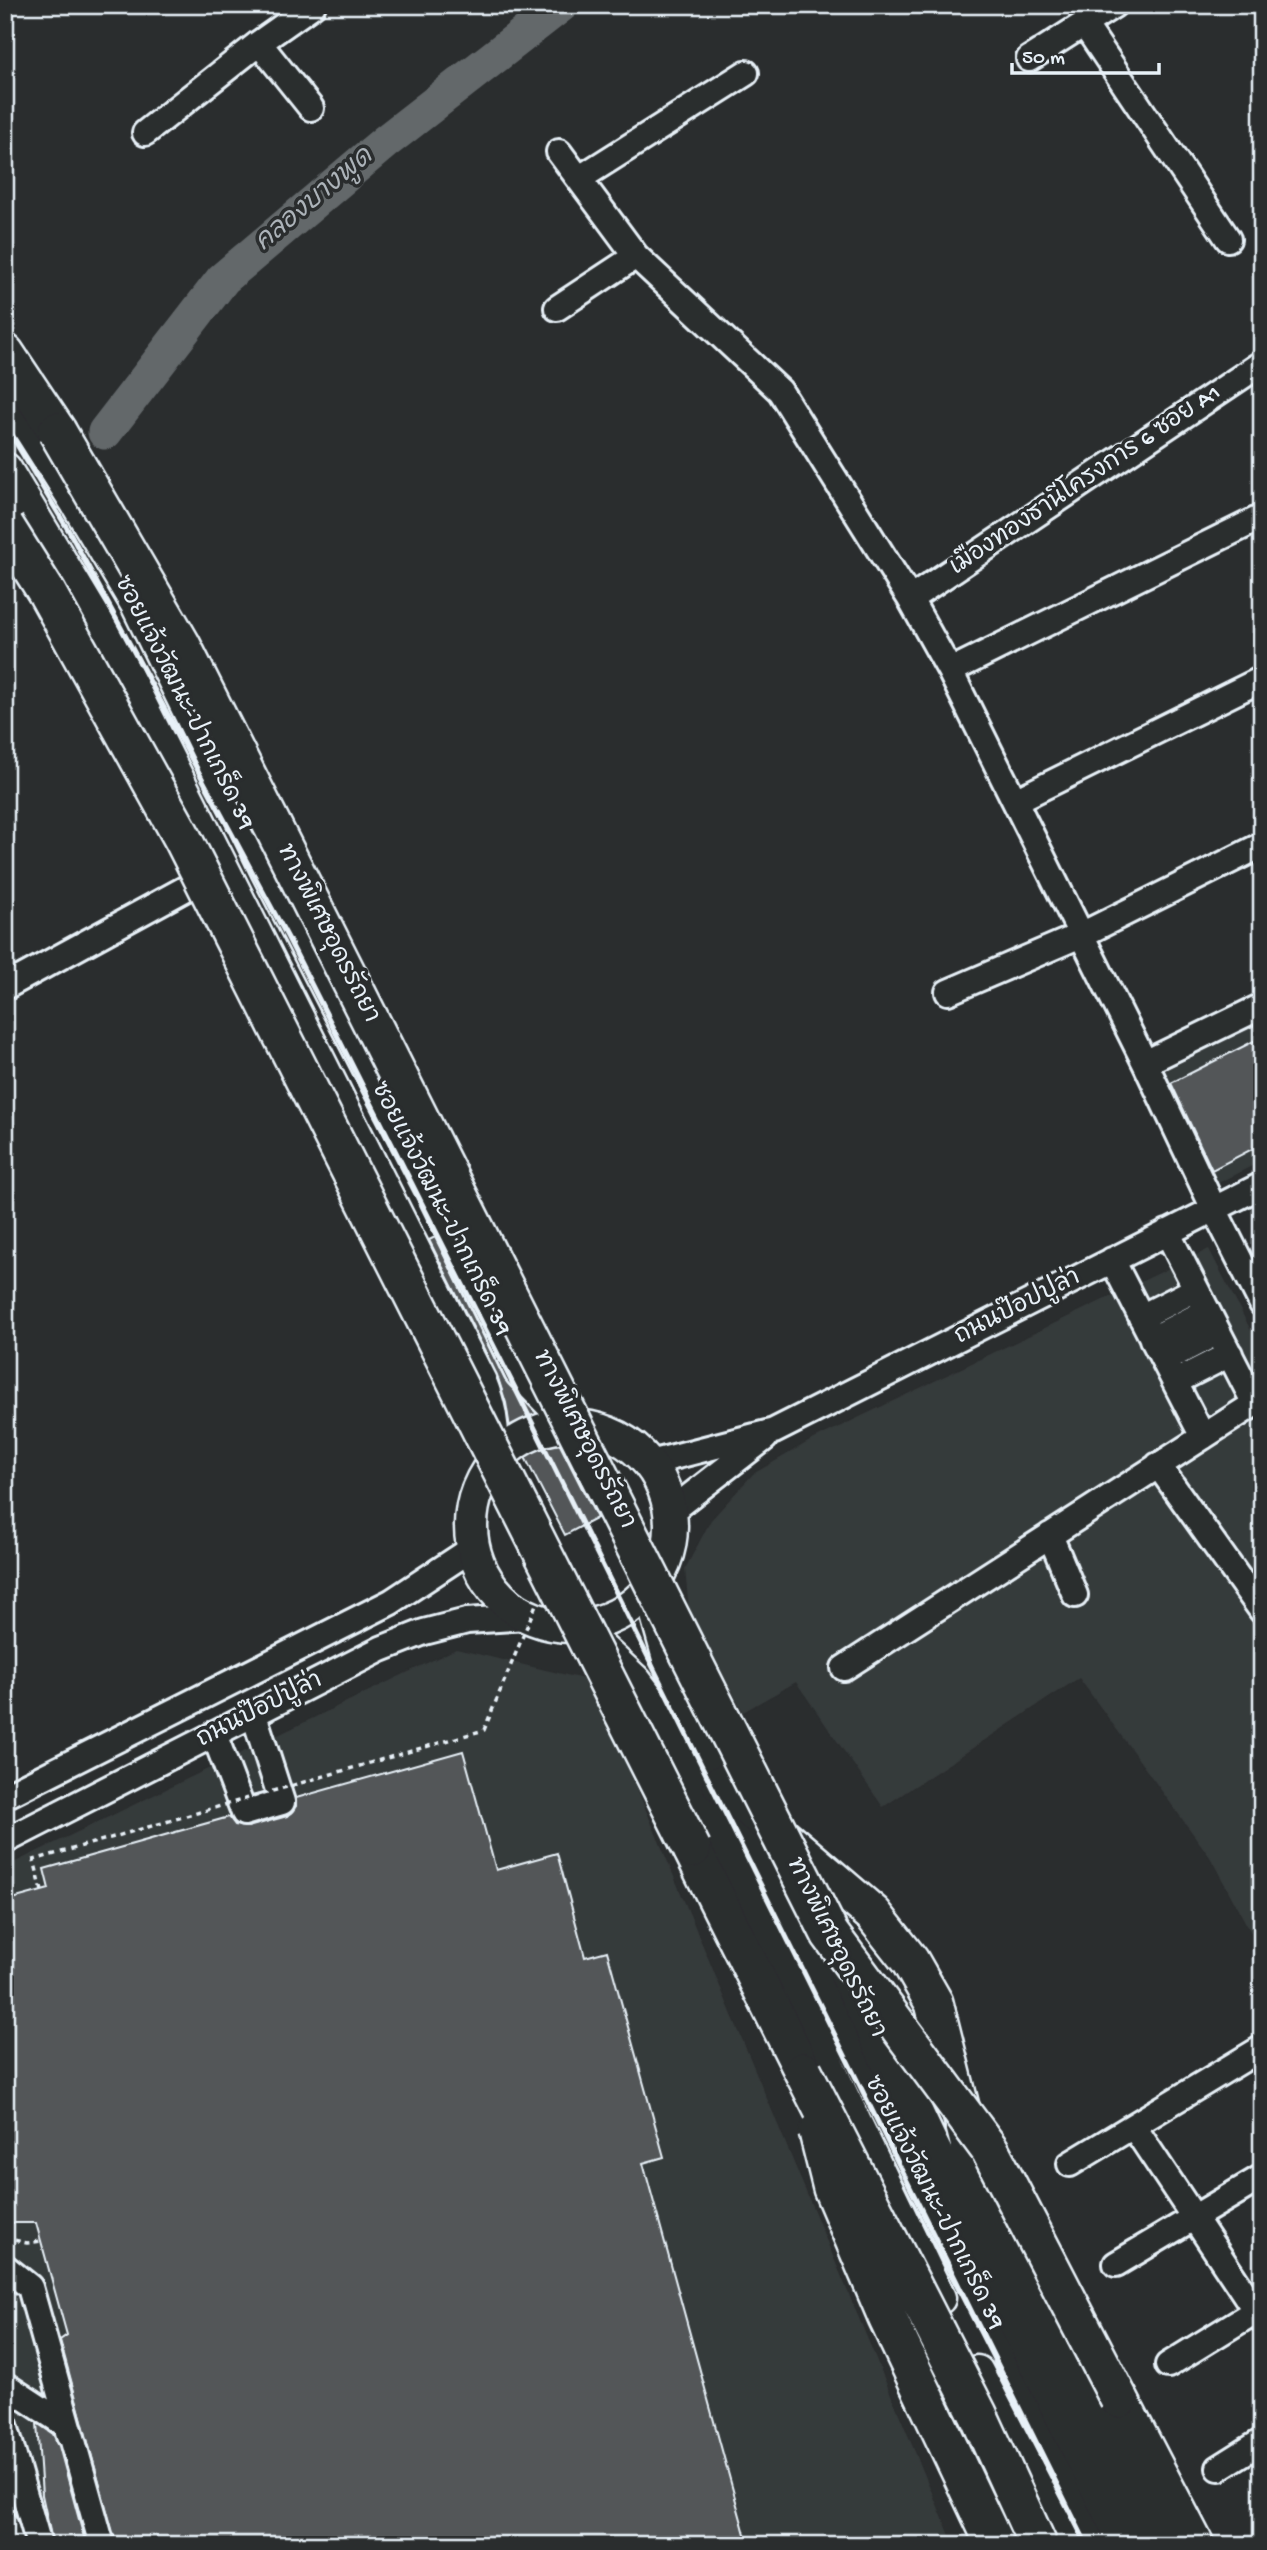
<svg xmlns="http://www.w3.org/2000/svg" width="1267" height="2550" viewBox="0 0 1267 2550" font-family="'Gochi Hand','Playpen Sans Thai',sans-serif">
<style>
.built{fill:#363a3b}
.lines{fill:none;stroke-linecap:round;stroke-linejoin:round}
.river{stroke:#63686b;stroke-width:35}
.building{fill:#535759;stroke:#e8f1f8;stroke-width:2}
.minor-casing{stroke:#e8f1f8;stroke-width:30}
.major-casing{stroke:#e8f1f8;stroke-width:37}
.highway-casing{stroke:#e8f1f8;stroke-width:42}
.path{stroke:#e8f1f8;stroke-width:3.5;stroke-dasharray:5 5;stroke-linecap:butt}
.minor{stroke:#2a2d2e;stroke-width:24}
.major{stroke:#2a2d2e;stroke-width:32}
.highway{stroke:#2a2d2e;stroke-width:37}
.rail{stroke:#e8f1f8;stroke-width:5}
.highway-bridge-casing{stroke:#e8f1f8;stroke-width:42;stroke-linecap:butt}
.path-bridge{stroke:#e8f1f8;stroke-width:3.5;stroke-dasharray:5 5;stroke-linecap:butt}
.highway-bridge{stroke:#2a2d2e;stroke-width:37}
.labels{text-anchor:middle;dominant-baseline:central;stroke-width:7;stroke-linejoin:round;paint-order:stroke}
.street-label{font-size:24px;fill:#e8f1f8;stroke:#2a2d2e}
.water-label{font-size:26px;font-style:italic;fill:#acb3b9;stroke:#2a2d2e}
</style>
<rect width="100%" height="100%" fill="#2a2d2e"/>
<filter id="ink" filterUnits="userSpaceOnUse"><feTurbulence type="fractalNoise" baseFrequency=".0143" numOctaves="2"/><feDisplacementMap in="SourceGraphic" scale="14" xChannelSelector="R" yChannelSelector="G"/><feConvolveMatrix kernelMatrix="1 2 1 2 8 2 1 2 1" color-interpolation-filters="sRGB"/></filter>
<g filter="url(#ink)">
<path class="built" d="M 1262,1022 L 1262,1161 L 1212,1186 L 1156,1075 Z
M 1209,1249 L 1262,1352 L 1262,1953 L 1210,1857 L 1079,1678 L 883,1807 L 796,1682 L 743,1712 L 689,1611 L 685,1569 L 711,1520 L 753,1474 L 810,1441 Z
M 456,1649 L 592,1681 L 954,2545 L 5,2545 L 5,1867 Z"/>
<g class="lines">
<path class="river" d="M 105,432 L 223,279 L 385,142 L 561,5"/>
</g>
<path class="building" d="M 1262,1037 L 1262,1144 L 1212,1170 L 1171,1083 Z
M 435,1237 L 505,1380 L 552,1429 L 597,1518 L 565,1535 L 510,1428 L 506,1403 L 497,1375 L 429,1240 Z
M 463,1751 L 496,1870 L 557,1853 L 585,1957 L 607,1951 L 664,2157 L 643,2163 L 748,2545 L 116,2545 L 60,2340 L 67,2335 L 36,2223 L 5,2223 L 5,1901 L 49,1889 L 44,1869 L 229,1817 L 235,1825 L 248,1827 L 287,1816 L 296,1806 L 296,1798 Z
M 37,2423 L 53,2434 L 59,2446 L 86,2545 L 53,2545 L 42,2495 Z"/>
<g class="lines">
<g class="minor-casing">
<path id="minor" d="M 1084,24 L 1228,239
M 259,43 L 311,108
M 1029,59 L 1114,5
M 145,133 L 259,43 L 313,5
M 559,152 L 636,256
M 580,178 L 746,73
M 557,308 L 636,256 L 780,391 L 910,599 L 950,671 L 1145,1063 L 1214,1209 L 1262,1304
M 910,599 L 1262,363
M 950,671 L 1262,517
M 1015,801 L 1262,679
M 5,987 L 203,879
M 948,992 L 1081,935 L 1262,845
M 1145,1063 L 1262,1006
M 1167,1232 L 1255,1404
M 1112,1260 L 1203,1437
M 1141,1317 L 1196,1289
M 1152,1339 L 1207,1311
M 1164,1360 L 1218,1332
M 1175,1382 L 1230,1354
M 650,1463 L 774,1431 L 1262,1185
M 1158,1465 L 1262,1611
M 671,1511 L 765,1438
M 1050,1535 L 1075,1595
M 844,1668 L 1262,1399
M 214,1734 L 244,1813 L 282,1802 L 254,1715
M 5,1796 L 391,1602 L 473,1548
M 5,1841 L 381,1649 L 424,1632 L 467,1621 L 527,1617
M 1134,2127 L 1262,2320
M 1070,2164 L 1262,2048
M 1116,2264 L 1262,2177
M 5,2267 L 30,2287 L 102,2545
M 1168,2365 L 1262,2307
M 5,2385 L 66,2425 L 69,2435
M 5,2425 L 39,2545
M 1219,2468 L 1262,2441
M 5,2524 L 11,2545"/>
</g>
<g class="major-casing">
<path id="major" d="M 5,389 L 77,503 L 137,604 L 268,872 L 435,1196 L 521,1372 L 561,1413
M 5,469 L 110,644 L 480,1382 C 489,1405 493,1424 492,1448
M471 1526a100 100 0 1 1 200 0a100 100 0 1 1-200 0Z
M 654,1604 L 675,1680 L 721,1784 L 1106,2545
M 590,1639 L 635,1681 L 657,1710 L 939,2298
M 977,2372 L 1066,2545"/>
</g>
<g class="highway-casing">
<path id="highway" d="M 5,353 L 57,431
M 721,1784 L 873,1914 L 910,1961 L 934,2003 L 977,2174 L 1164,2545
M 692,1849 L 803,2071
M 848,1973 L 928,2143 L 1128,2545
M 1119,2399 L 1195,2545"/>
</g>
<path class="path" d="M 5,2238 L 27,2243 L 42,2241"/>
<use href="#minor" class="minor"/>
<use href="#major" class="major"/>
<use href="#highway" class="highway"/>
<path class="rail" d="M 5,425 L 70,533 L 288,938 L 515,1388 L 1087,2545"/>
<g class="highway-bridge-casing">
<path id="highway-bridge" d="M 57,431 L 181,644 L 830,1934 L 990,2150 L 1119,2399
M 5,526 L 47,593 L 183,839 L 692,1849
M 803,2071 L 978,2414 L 1038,2545
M 818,2132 L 832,2188 L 887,2317 L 995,2545"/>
</g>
<path class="path-bridge" d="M 42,1891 L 34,1860 L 484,1730 L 537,1602"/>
<use href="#highway-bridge" class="highway-bridge"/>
</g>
</g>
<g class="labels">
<g class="street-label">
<text transform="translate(1086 481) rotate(-34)">เมืองทองธานีโครงการ 6 ซอย A1</text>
<text transform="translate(183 703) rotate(63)">ซอยแจ้งวัฒนะ-ปากเกร็ด 39</text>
<text transform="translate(327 934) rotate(63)">ทางพิเศษอุดรรัถยา</text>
<text transform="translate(440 1209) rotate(63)">ซอยแจ้งวัฒนะ-ปากเกร็ด 39</text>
<text transform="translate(1018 1308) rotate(-27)">ถนนป๊อปปูล่า</text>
<text transform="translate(583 1440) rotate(63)">ทางพิเศษอุดรรัถยา</text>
<text transform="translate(260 1711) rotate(-27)">ถนนป๊อปปูล่า</text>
<text transform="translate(835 1948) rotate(64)">ทางพิเศษอุดรรัถยา</text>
<text transform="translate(933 2203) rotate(63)">ซอยแจ้งวัฒนะ-ปากเกร็ด 39</text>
</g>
<g class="water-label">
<text transform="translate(315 201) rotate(-40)">คลองบางพูด</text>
</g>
</g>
<rect width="1267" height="2550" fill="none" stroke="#2a2d2e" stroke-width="28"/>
<rect x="14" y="14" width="1239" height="2522" fill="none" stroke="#e8f1f8" stroke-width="2.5" filter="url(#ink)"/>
<path d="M1012 63v10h147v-10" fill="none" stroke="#e8f1f8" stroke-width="3.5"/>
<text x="1022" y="63" font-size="21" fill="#e8f1f8" stroke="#2a2d2e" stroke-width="5" paint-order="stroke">50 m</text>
</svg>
